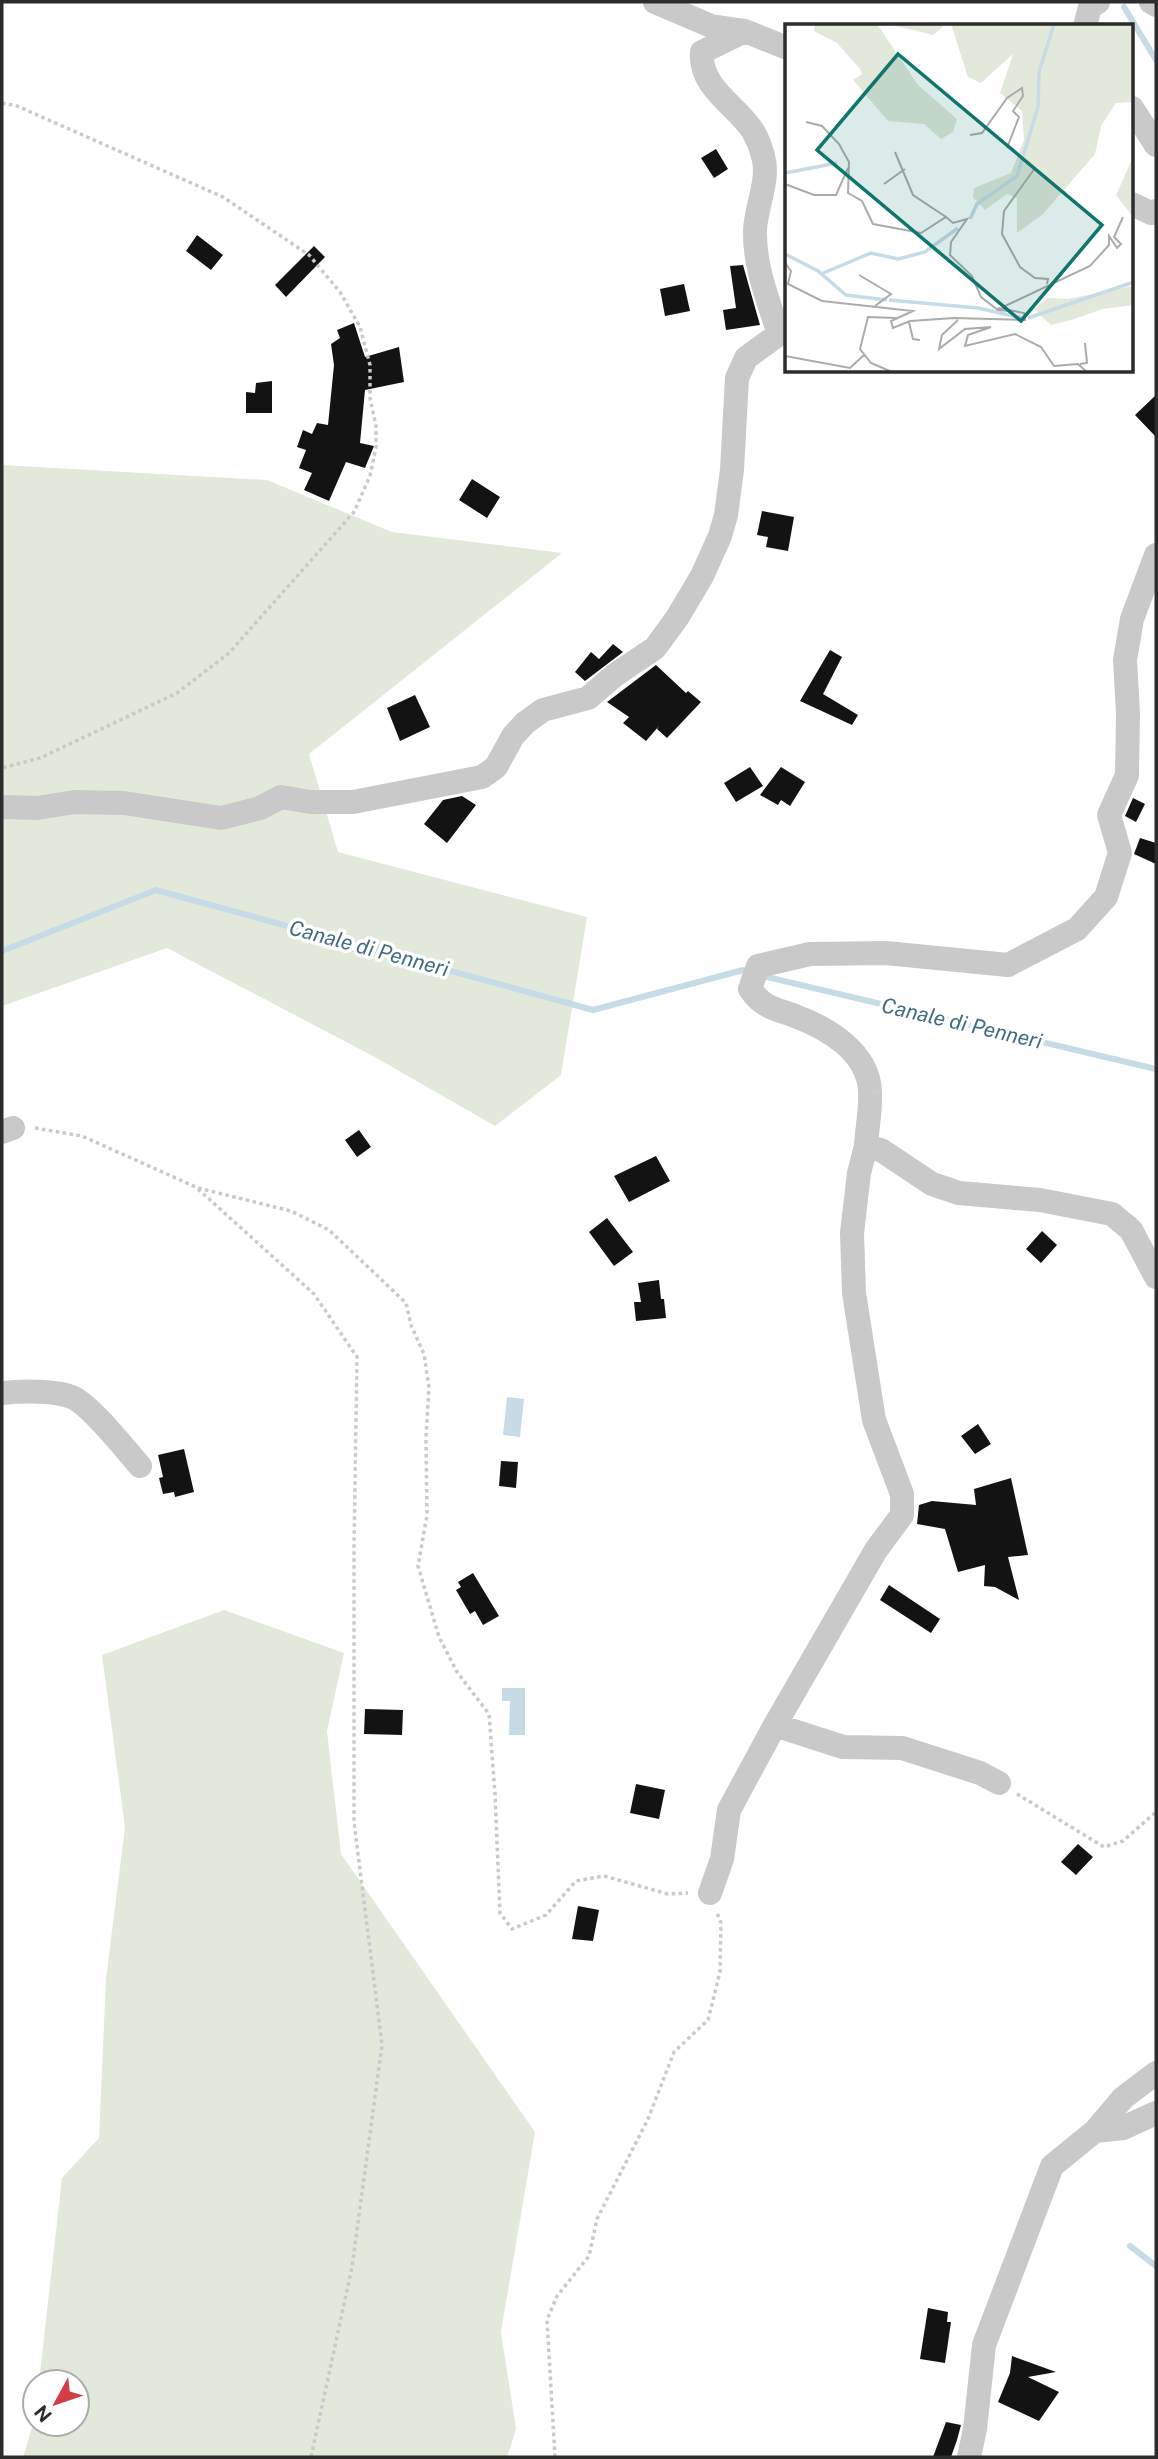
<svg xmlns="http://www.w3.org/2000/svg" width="1158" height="2459" viewBox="0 0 1158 2459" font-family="'Public Sans',sans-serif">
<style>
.green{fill:#e2e8da}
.water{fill:#c7dbe7}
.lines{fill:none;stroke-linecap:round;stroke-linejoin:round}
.stream{stroke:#c7dbe7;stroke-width:6}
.building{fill:#131313}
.path{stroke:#c9c9c9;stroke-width:3.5;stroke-dasharray:3.5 3.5;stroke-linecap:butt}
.minor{stroke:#c9c9c9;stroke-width:24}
.labels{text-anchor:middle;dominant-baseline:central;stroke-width:7;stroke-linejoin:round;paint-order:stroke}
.water-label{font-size:21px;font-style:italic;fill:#426b85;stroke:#fff}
.inset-river{fill:none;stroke:#c7dbe7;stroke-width:3.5}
.inset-road{fill:none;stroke:#ababab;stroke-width:2}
.view{fill:#0f766e;fill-opacity:0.15;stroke:#0f766e;stroke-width:3.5}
.inset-edge{fill:none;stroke:#2c2c2c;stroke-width:3.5}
</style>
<rect width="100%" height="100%" fill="#fff"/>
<path class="green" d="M 2,465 L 267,480 L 392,532 L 562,553 L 309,754 L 338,852 L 587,917 L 561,1075 L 495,1126 L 373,1056 L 167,948 L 2,1006 Z
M 224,1610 L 344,1653 L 327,1731 L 341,1854 L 535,2132 L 501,2332 L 516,2429 L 507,2457 L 23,2457 L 35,2418 L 35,2424 L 77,2424 L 77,2382 L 39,2382 L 62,2178 L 99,2138 L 106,1979 L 125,1827 L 102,1655 Z"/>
<path class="water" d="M 507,1397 L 524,1399 L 520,1437 L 503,1435 Z
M 502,1688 L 525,1688 L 525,1735 L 509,1735 L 510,1701 L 502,1701 Z"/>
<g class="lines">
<path class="stream" d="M 1124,7 L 1156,60
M 2,951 L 156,890 L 593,1010 L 743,970
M 767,977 L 1156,1069
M 1130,2246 L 1156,2266"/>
</g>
<path class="building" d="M 716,149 L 728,169 L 714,178 L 701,158 Z
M 197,235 L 223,255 L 211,270 L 186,251 Z
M 314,246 L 325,257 L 286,297 L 275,285 Z
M 743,265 L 760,325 L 726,330 L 723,310 L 736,308 L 730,266 Z
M 684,284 L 690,311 L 665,316 L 660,289 Z
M 354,323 L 365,357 L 399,347 L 404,382 L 365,390 L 360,443 L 374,446 L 365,468 L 346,462 L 329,501 L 304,490 L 312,473 L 299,468 L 306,450 L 297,447 L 303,430 L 312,434 L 317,423 L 328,425 L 334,365 L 331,344 L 340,338 L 337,330 Z
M 272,381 L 272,413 L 246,413 L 246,392 L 255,393 L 256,383 Z
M 1156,395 L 1156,437 L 1135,415 Z
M 472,479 L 500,497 L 487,518 L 459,500 Z
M 762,511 L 794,517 L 788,551 L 766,547 L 768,537 L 757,535 Z
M 613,644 L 623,652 L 585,681 L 575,672 L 591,652 L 599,659 Z
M 830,650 L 842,657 L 823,694 L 858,715 L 852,725 L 800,701 Z
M 656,665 L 686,693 L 688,691 L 701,702 L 667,738 L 657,729 L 659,726 L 646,741 L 623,723 L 629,717 L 607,702 Z
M 415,695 L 430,727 L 400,741 L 387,708 Z
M 750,767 L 763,786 L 736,802 L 724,783 Z
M 781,767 L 805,782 L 790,806 L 781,800 L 778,805 L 760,795 Z
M 462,796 L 476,805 L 447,843 L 424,824 L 443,800 Z
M 1133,798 L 1145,804 L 1136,822 L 1125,816 Z
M 1140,838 L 1156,843 L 1156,864 L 1134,854 Z
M 359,1130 L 371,1147 L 357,1157 L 345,1140 Z
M 656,1156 L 670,1181 L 629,1202 L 614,1176 Z
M 607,1218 L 633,1252 L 614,1266 L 589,1232 Z
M 1042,1231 L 1057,1245 L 1041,1263 L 1026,1249 Z
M 659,1280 L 661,1299 L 664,1299 L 666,1318 L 636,1321 L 634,1302 L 641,1302 L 638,1283 Z
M 978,1424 L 991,1444 L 975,1454 L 961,1436 Z
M 184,1449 L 194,1492 L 175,1497 L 174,1492 L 163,1494 L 159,1478 L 163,1477 L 158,1455 Z
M 501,1461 L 518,1462 L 516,1488 L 499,1486 Z
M 1011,1478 L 1028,1555 L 1008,1557 L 1019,1600 L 995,1587 L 984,1586 L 985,1565 L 958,1572 L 945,1529 L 917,1524 L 919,1505 L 932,1501 L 976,1505 L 974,1489 Z
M 473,1573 L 499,1616 L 483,1625 L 475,1611 L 470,1614 L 456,1590 L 461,1587 L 458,1582 Z
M 889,1585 L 940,1619 L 931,1633 L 880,1600 Z
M 365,1709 L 403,1710 L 402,1735 L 364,1734 Z
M 636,1784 L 665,1790 L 659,1819 L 630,1813 Z
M 1078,1844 L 1093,1857 L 1076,1875 L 1061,1862 Z
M 578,1906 L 599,1910 L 593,1941 L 572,1939 Z
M 928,2308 L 948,2312 L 947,2322 L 951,2322 L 945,2363 L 920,2359 Z
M 1012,2356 L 1056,2372 L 1028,2377 L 1059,2392 L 1039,2421 L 998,2402 L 1010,2373 Z
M 946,2422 L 961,2425 L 957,2440 L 951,2457 L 933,2457 Z"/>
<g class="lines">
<path class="path" d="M 2,103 L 17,106 L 223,197 L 309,255 L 340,292 L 360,327 L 370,365 L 370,398 L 376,426 L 376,447 L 370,476 L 354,512 L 229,653 L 177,693 L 40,758 L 2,768
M 35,1128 L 82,1136 L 198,1188 L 291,1211 L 329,1230 L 406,1303 L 411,1325 L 424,1354 L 429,1387 L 426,1438 L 427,1515 L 418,1566 L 439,1637 L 457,1672 L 489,1714 L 495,1794 L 500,1913 L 512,1929 L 546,1915 L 576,1881 L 604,1876 L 668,1894 L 688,1893
M 198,1189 L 314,1294 L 357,1357 L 354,1547 L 354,1822 L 382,2045 L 352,2267 L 311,2457
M 1017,1794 L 1104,1847 L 1123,1841 L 1156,1812
M 555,2457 L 547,2320 L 557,2296 L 589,2256 L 597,2219 L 648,2119 L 674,2052 L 708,2020 L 720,1972 L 721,1923 L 717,1913"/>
<path class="minor" d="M 655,2 L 711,26 L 745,31 L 787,48
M 1151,2 L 1156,5
M 1085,26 L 1090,7 L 1098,2
M 1132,108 L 1156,145
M 1132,204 L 1151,213 L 1156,211
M 1156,555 L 1132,619 L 1125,660 L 1128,713 L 1127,775 L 1109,815 L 1120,853 L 1106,897 L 1077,929 L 1008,965 L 886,953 L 810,954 L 758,966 L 750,989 C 763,1008 774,1008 795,1016 C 827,1028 869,1052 870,1092 C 871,1109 867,1128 866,1146 L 881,1150 L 932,1184 L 959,1193 L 1040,1200 L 1112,1214 L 1131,1230 L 1156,1277
M 2,807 L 37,808 L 75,802 L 124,803 L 221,818 L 260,808 L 281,797 L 310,802 L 353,802 L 482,777 L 496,767 L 513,736 L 525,723 L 543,710 L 588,698 L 615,675 L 655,648 L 677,618 L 702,576 L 720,536 L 726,515 L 732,470 L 737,378 L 746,358 L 779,334 C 768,300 754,266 755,230 C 756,206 770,179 763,156 C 761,148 757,138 753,131 C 736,105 699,87 702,52 L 745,31
M 2,1132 L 13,1128
M 2,1393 C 20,1391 57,1390 74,1398 C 93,1408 125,1449 140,1466
M 775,1725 L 843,1747 L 902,1748 L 980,1773 L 999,1783
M 710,1893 L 722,1859 L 729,1810 L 775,1725 L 876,1550 L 902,1515 L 902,1494 L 874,1420 L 854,1293 L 852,1233 L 859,1173 L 866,1146
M 1095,2131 L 1123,2128 L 1156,2113
M 969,2457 L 975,2429 L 984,2345 L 1052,2166 L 1095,2131 L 1123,2098 L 1156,2073"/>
</g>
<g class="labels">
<g class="water-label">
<text transform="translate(369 948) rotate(15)">Canale di Penneri</text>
<text transform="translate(962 1023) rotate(13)">Canale di Penneri</text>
</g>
</g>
<g transform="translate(785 24)">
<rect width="348" height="348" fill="#fff"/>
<path d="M 30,0 L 92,0 L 133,61 L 172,95 L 168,108 L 156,115 L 139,100 L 103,97 L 68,56 L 77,50 L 75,45 L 52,19 L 29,7 ZM 103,0 L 161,0 L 148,11 ZM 166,0 L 348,0 L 348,78 L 331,79 L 316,102 L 310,130 L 258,190 L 232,209 L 232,174 L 222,170 L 200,186 L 188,173 L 189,164 L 226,149 L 239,116 L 237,87 L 215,69 L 228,30 L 196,59 L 183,53 ZM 348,133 L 348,193 L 331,171 ZM 348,262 L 348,281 L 318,285 L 286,296 L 266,301 L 249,285 L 263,274 L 283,275 Z" fill="#e2e8da"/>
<path class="inset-river" d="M 0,149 L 52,139M 185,195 L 192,180 L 232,152 L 253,83 L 254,48 L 269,0M 0,230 L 33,247 L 61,271 L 102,276M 36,250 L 86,229 L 113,235 L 140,228 L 173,204M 104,276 L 193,284 L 237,294M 243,294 L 349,258"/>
<path class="inset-road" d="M 21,98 L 37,102 L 54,120 L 64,138 L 63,169 L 77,177 L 88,200 L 136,209 L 161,193 L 168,199 L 182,195 L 166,218 L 165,231 L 187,252 L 196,273 L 213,286 L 224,287M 185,111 L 197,109 L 222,74 L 237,64 L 238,72 L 228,87 L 234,93 L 222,124M 110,128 L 128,171 L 161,193M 250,144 L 219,187 L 217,210 L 235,243 L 250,254 L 263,255 L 262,260M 0,160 L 29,171 L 51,171 L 63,144M 99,160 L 120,145M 0,239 L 6,247 L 3,260 L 37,277 L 128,287 L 106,297 L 108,304 L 125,297 L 169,294 L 240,296 L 239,289 L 213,284M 74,251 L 106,270 L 90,282M 218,283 L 305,242 L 324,221 L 324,212 L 332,224 L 336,220 L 329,213 L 338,193M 173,296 L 157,311 L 154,325 L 180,305 L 206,303 L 183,311 L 180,322 L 230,310 L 256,323 L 269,342 L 293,340 L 302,348M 124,298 L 128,315 L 135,316M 0,332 L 65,344 L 79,331M 295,340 L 302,339 L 300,319M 107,348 L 86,339 L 75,325 L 83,293 L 112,294"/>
<path class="view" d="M 113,30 L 317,201 L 236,297 L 32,126 Z"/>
<rect width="348" height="348" class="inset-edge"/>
</g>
<rect width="1158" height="2459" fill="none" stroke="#2c2c2c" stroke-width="7"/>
<g transform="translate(56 2403) rotate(230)"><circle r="33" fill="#ffffff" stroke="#ababab" stroke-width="2"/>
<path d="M0-5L12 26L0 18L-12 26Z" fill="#d33d48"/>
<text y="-10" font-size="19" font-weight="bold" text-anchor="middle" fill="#2c2c2c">N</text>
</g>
</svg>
